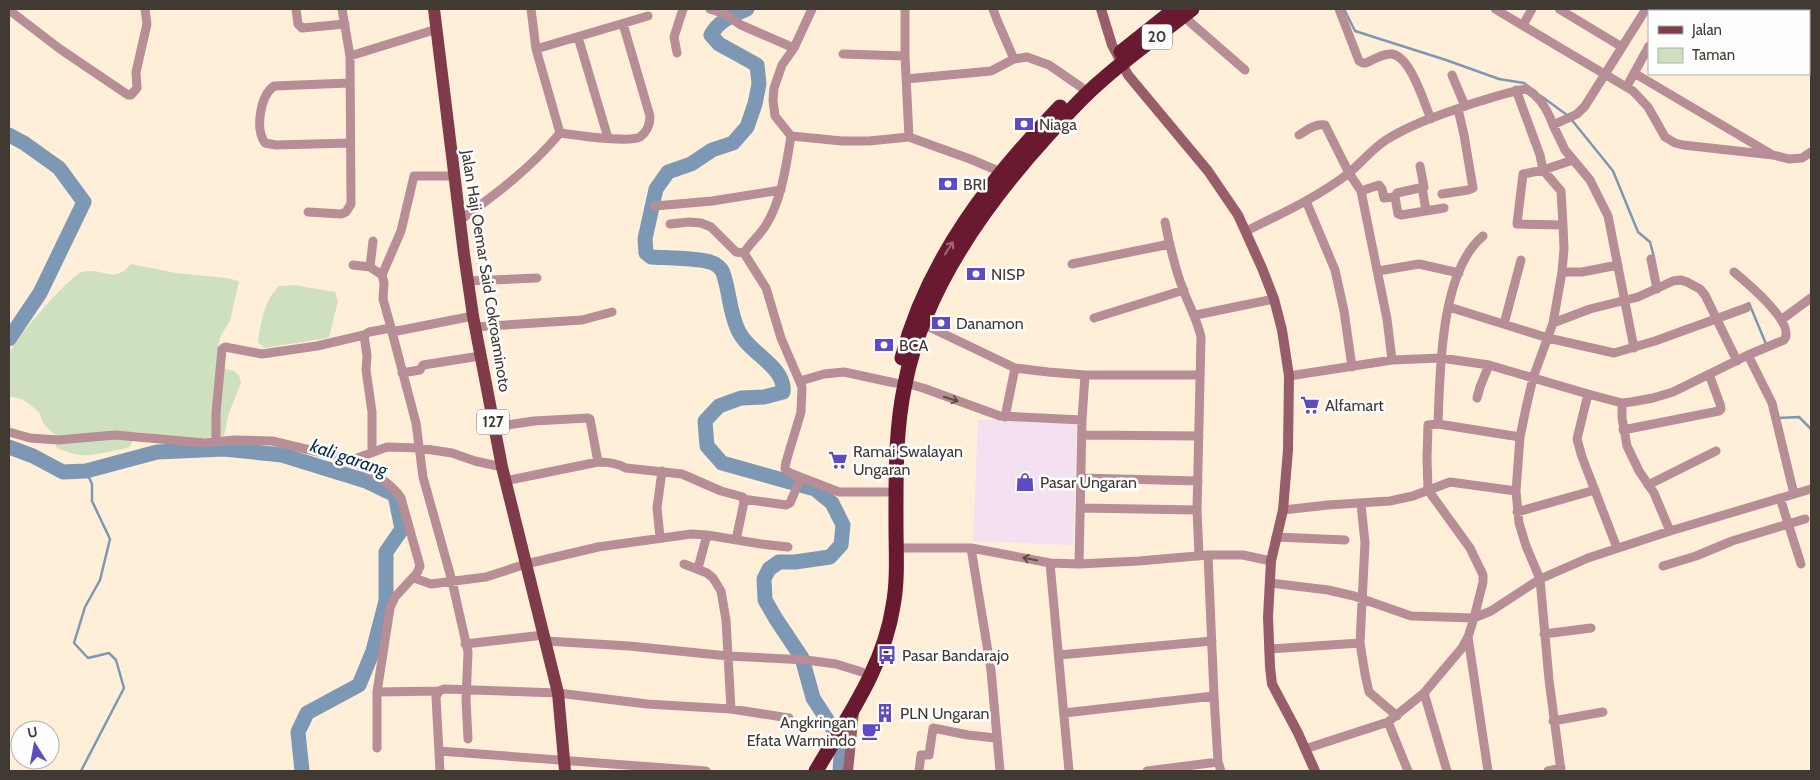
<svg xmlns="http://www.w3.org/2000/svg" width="1820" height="780" viewBox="0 0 1820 780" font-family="Cabin,sans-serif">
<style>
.commercial{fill:#f3e1f2}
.green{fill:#cfe0bf}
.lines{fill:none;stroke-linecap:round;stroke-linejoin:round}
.stream{stroke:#7d98b4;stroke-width:2.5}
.river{stroke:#7d98b4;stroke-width:15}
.street{stroke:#b78e95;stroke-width:9}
.secondary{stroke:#975e69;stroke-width:10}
.primary{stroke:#7f3b4a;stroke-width:12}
.highway{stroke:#691a31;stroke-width:15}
.oneway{stroke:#9d6a79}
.oneway2{stroke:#5e4f4b}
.labels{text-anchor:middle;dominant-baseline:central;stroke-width:5;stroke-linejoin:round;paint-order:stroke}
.shield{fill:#fefefe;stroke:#7a756f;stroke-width:1}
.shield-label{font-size:15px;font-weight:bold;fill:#413a32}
.poi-label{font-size:16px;fill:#413a32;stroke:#fefefe;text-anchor:start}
.street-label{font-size:16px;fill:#413a32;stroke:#fefefe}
.water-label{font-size:18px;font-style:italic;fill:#002a50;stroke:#fefefe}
</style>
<rect width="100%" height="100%" fill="#ffefd8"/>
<path class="commercial" d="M 978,420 L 1077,422 L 1073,545 L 973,541 Z"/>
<path class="green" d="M 131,264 L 176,273 L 227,278 L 239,281 L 230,321 L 221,335 L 218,346 L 223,368 L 234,371 L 239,375 L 241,383 L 229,413 L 224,436 L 193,439 L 135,432 L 131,445 L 127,448 C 97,453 85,462 56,447 L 55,435 L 43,423 L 39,412 L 24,400 L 13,397 L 9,397 C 9,384 6,368 9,355 C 11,343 70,275 82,272 C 105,267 113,285 131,264 Z
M 294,285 L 335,292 L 338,301 L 330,334 L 328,338 L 264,348 L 258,342 C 261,322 264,301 279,286 Z"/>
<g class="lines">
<path class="stream" d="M 1344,9 L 1355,31 L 1446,60 L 1499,79 L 1524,83 L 1529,87
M 1541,96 L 1567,115
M 1571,119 L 1613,171 L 1638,232 L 1650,242 L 1654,257
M 1745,305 L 1749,303 L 1766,344
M 1778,418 L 1799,417 L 1811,429
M 81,771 L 124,688 L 116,660 L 109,653 L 88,658 L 74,643 L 85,607 L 100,580 L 110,539 L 92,501 L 92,484 L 86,471"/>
<path class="river" d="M 747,9 C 732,16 719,20 711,35 L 719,44 L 757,65 L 759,84 L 755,104 L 747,127 L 733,143 L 712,150 L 691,164 L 668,172 L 656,189 L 645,239 L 646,253 L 651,257 C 665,258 705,258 715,264 C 718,266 722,269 723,273 C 730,292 729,313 739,332 C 750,354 786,367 783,392 L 764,397 L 741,398 L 719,406 L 705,421 L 707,446 L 722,463 L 815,489 L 832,503 L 843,525 L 841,545 L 830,557 L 795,562 L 779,562 L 769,569 L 764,579 L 765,600 L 776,619 L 802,658 L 813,698 L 842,743 L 840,771
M 9,135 L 24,143 L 59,168 L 84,202 L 40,293 L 9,339
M 9,447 L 33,456 L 63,472 L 86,471 L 157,452 L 224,449 L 282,455 L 366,481 L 395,495 L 402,529 L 386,552 L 386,601 L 373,651 L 359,685 L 307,713 L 298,732 L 302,771"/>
<path class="street" d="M 296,9 L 298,24 L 302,28 L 345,24
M 531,9 L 536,49 L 560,133
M 710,9 L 725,14 L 741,25 L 794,48
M 812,9 L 794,48 L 782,65 L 774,88 L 773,100 L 775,116 L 791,136 L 842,141 L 869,141 L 909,137 L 970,159 L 1001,172
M 905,9 L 905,56 L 909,137
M 993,9 L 997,20 L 1014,59
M 1339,9 L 1359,61 L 1363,63 L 1366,63 C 1374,59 1384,53 1392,54 C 1411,57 1424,103 1431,119
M 1495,9 L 1633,91 L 1648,107 L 1665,137 L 1675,143 L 1683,145 L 1773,155 L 1789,159 L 1802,158 L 1811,152
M 1559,9 L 1622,47
M 1722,9 L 1726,11
M 9,10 L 60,49 L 128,95 L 131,95 L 137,88 L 136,72 L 147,24 L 145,9
M 1668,11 L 1669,9
M 1183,16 L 1245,70
M 1523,25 L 1532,9
M 578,37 L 608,138
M 536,49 L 648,16
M 677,53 L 674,37 L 683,9
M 843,54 L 905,56
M 1809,55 L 1811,50
M 350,56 L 437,29
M 1634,73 L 1771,154
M 1452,75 L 1465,106
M 906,79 L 991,71 L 1014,59 L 1027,57 L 1049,65 L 1081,87
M 349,83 L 274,86 C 260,96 255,129 265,143 L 276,145 L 350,143
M 1627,86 L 1649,46
M 1516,90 L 1540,155 L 1543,170 L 1561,191 L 1563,225
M 1299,135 C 1307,130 1316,123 1325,125 L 1349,173 L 1361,191 L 1387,319 L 1392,360
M 791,136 C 786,166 782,199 766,225 C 760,235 750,243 744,253 L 766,288 L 781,338 L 802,387 L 801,412 L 786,462 L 785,469 L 790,473 L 839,492 L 887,492
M 1573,160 L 1543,170 L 1523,174 L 1517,224 L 1563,225 L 1564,249 L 1562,272 L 1582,272 L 1618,265
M 1422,187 L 1426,211
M 1361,191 L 1379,185 L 1382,189 L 1384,198 L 1395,197 L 1398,214 L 1401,215 L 1444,208
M 1442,194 L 1468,190 L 1473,188 L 1464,135 L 1458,109
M 1395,197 L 1397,193 L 1424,187 L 1420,166
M 1306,201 L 1335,270 L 1344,311 L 1352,367
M 655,206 L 712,201 L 781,190
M 308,212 L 341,214 L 346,212 L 351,204 L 350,56 L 342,9
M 459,221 C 496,194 531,168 560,133 C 576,135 628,143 640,137 C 647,132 650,124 650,116 L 623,24
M 1165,222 C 1170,248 1178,280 1189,304 C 1194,316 1198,324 1201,337 L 1197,510 L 1199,556
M 670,224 L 689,222 L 701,223 L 711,227 L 736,252 L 744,253
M 1246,231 C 1281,214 1318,197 1349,173 C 1362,162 1372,149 1386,140 C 1413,123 1445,113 1474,103 C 1491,98 1508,92 1526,89 C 1540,96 1548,111 1553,125
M 1651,259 L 1657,289
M 1072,264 L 1170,244
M 353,265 L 370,267 L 382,275 L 384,283 L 383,299 L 392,331
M 370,267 L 373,241
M 1378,271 L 1419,264 L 1459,273
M 382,275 L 401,231 L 414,176 L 454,176
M 468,281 L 537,278
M 1449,307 L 1548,338 L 1614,353 L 1655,341 L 1746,308
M 1196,315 L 1274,299
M 1094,318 L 1184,290
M 1781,320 L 1811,298
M 1553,323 L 1590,309 L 1638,297 L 1673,281 L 1681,280 L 1687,282 L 1700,289 L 1705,295 L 1737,361
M 923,324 L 1015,368 L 1048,372 L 1085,375 L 1200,375
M 1504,324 L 1521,260
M 475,327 L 582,320 L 612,312
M 1634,348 L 1608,216 L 1590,180 L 1565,150 L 1553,125 L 1577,114 L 1585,106 L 1646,9
M 1748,355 L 1772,403 L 1794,494
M 402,373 L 420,370 L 423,365 L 480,356
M 1289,376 L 1392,360 L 1441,358 L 1489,365 L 1588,394 L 1622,403 L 1631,402 L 1653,398 L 1673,392 L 1748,355 L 1784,340 C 1797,324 1746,282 1734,272
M 800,381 L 824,374 L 844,372 L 895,383
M 905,383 L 923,388 L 1000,416 L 1082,420
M 1588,394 L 1577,439 L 1582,457 L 1617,548
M 1477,398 L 1480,387 L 1489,365
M 1622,403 L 1622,418 L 1627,446 L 1639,471 L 1654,493 L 1670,531
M 1005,417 L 1015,368
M 1438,424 L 1520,437
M 494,427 L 534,421 L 588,418 L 590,419 L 598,462
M 1623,430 L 1719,411 L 1721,409 L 1720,404 L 1709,374
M 9,432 L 30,438 L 58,440 L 115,435 L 205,443 L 234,440 L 272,441 L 352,460 L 387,447 L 419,448 L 452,453 L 475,461 L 502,467
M 1082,435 L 1199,436
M 216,441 L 216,413 L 222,349 L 225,347 L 262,354 L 317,346 L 364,335
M 372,451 L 372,412 L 366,370 L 367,356 L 364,335 L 369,332 L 391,328
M 352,460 C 368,471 391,482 401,498 L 420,566 L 417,573 L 395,597 L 390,608 L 377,692 L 439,691
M 1082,478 L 1198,481
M 505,481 L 598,462 C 609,462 617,463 626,468 L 682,474 L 721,491 L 743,497 L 744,502 L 736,540
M 1648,485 L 1716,451
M 1780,498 L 1801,564
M 743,499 L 786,505 L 790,503 L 801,478
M 1361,504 L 1365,543 L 1360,643 L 1365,674 L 1369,692 L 1397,716
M 1081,508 L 1197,510
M 1283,510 L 1328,505 L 1390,501 L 1413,496 L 1450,482 L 1516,491
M 1517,512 L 1595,490
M 660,537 L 657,508 L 662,471
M 1276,537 L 1345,540
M 896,548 L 971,548 L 1050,563 L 1079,564 L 1139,561 L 1208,555 L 1243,555 L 1271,561
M 971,548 L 991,670 L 1000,771
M 1208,555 L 1214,696 L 1218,762 L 1221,771
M 1050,563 L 1069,771
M 684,564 L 707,573 L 713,578 L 721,591 L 726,620 L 731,709
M 1079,564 L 1082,420 L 1085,375
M 1663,566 L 1696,556 L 1732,541 L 1805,519
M 698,568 L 707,535
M 414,578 L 431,584 L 486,577 L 526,564 L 598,547 L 691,534 L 707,535 L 761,544 L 788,547
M 1270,583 L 1328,590 L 1354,596 L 1411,616 L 1474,618 L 1491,611 L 1540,579 L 1588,558 L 1670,531 L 1811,489
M 1544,634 L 1591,628
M 1468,637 L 1488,771
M 546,641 L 629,646 L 728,656 L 806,660 L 836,664 L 862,672
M 465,644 L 544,635
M 1269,649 L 1360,643
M 1059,655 L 1212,641
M 1424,693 L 1447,771
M 1064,713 L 1214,696
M 1553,721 L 1603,712
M 468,739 L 466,700 L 468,652 L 452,581 L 423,477 L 416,423 L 392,332 L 473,316
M 377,748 L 377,692
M 1305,749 L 1388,722
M 439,751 L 706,771
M 440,771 L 436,697 L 439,691 L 444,689 L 558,693 L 647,704 L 731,709 L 789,718
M 919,771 L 921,755 L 929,755 L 933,728 L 968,735 L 996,738
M 1147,771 L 1218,762
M 1408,771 L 1388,722 L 1424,693 L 1462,648 L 1468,637 L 1474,618 L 1483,582 L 1483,575 L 1470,548 L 1428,490 L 1427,458 L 1428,425 L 1438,424 C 1440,372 1440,272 1483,236
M 1548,771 L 1561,768
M 1561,771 L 1549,680 L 1540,579 L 1526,546 L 1519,523 L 1516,491 L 1520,437 L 1526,408 L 1533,378 L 1553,323 L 1562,272"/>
<path class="secondary" d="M 1101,9 L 1112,45 L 1128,75 L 1208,171 L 1238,215 L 1262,268 L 1274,299 L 1282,330 L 1289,376 L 1288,450 L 1283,510 L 1271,561 L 1268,617 L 1270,667 L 1272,684 L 1298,733 L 1315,771
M 848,771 L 854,712"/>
<path class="primary" d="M 434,9 L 464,254 L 473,316 L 502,467 L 558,693 L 565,771"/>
<path class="highway" d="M 1121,52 L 1175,9
M 902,358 C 927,261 991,178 1060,107
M 816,771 C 846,719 884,667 893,606 C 898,580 896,553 896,526 C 896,479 895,430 905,384 C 923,291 985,204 1048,135 C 1065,116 1082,97 1101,81 C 1130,55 1162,33 1192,9"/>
</g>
<defs><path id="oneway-shaft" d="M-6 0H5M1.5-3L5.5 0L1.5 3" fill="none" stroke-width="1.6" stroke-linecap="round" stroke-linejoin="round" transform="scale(1.25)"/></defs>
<use class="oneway" href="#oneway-shaft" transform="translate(949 248) rotate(-58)"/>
<g class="oneway2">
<use href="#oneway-shaft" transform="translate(951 399) rotate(18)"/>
<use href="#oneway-shaft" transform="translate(1030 559) rotate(-169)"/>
</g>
<defs>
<g id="bank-bare" transform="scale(1.5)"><path d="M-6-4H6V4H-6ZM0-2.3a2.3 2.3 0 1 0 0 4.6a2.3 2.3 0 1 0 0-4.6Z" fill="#5d4bc4" stroke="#fefefe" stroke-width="2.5" paint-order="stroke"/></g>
<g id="supermarket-bare" transform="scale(1.5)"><path d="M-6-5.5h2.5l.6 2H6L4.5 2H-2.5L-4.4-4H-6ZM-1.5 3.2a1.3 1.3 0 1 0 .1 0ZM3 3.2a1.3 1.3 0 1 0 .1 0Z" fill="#5d4bc4" stroke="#fefefe" stroke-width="2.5" paint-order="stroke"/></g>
<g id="shop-bare" transform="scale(1.5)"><path d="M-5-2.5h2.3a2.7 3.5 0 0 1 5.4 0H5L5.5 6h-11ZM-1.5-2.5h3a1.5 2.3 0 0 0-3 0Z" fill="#5d4bc4" stroke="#fefefe" stroke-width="2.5" paint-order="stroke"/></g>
<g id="bus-bare" transform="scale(1.5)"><path d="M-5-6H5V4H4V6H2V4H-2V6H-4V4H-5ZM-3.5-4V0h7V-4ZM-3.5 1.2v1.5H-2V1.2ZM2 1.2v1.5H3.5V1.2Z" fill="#5d4bc4" stroke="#fefefe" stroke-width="2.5" paint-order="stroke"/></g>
<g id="building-bare" transform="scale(1.5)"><path d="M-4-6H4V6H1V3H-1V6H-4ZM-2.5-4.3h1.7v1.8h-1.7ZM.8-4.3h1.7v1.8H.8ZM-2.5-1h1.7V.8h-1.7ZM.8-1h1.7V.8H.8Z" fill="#5d4bc4" stroke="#fefefe" stroke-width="2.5" paint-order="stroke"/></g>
<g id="cafe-bare" transform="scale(1.5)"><path d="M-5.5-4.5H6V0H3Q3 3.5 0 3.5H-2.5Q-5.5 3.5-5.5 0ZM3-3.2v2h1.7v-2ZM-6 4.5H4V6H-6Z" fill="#5d4bc4" stroke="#fefefe" stroke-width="2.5" paint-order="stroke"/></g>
</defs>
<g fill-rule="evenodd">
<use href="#bank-bare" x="1024" y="124"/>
<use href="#bank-bare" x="948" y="184"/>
<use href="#bank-bare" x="976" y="274"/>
<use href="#bank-bare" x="941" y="323"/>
<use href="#bank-bare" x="884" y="345"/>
<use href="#supermarket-bare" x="1310" y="405"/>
<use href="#supermarket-bare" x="838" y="460"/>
<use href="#shop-bare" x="1025" y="482"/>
<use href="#bus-bare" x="887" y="655"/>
<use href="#building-bare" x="885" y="713"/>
<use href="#cafe-bare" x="871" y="731"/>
</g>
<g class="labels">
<g class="shield">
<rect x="1142" y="24.5" width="30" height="25" rx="4"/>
<rect x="477" y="409.5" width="32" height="25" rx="4"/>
</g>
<g class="shield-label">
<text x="1157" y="37">20</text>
<text x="493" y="422">127</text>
</g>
<g class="poi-label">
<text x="1039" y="124">Niaga</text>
<text x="963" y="184">BRI</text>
<text x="991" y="274">NISP</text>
<text x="956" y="323">Danamon</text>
<text x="899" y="345">BCA</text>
<text x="1325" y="405">Alfamart</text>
<text x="853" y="451">Ramai Swalayan<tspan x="853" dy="18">Ungaran</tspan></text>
<text x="1040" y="482">Pasar Ungaran</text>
<text x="902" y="655">Pasar Bandarajo</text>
<text x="900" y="713">PLN Ungaran</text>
<text x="856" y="722" text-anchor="end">Angkringan<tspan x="856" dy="18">Efata Warmindo</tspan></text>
</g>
<g class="street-label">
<text transform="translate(486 271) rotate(81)">Jalan Haji Oemar Said Cokroaminoto</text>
</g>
<g class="water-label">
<text transform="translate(349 458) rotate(19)">kali garang</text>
</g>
</g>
<rect width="1820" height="780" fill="none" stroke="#413a32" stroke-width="20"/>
<rect x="1648" y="10" width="162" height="65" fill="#fefefe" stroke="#b2b0ac"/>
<rect x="1658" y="26" width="25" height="8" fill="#7f3b4a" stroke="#b2b0ac"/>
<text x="1692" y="35" font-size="15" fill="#413a32">Jalan</text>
<rect x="1658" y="48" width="25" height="15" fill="#cfe0bf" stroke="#b2b0ac"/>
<text x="1692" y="60" font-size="15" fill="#413a32">Taman</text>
<g transform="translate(35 745) rotate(349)"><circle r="24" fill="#fefefe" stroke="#b2b0ac"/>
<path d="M0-4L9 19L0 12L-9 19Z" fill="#5d4bc4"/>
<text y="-8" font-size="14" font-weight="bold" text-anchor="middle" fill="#413a32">U</text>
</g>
</svg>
